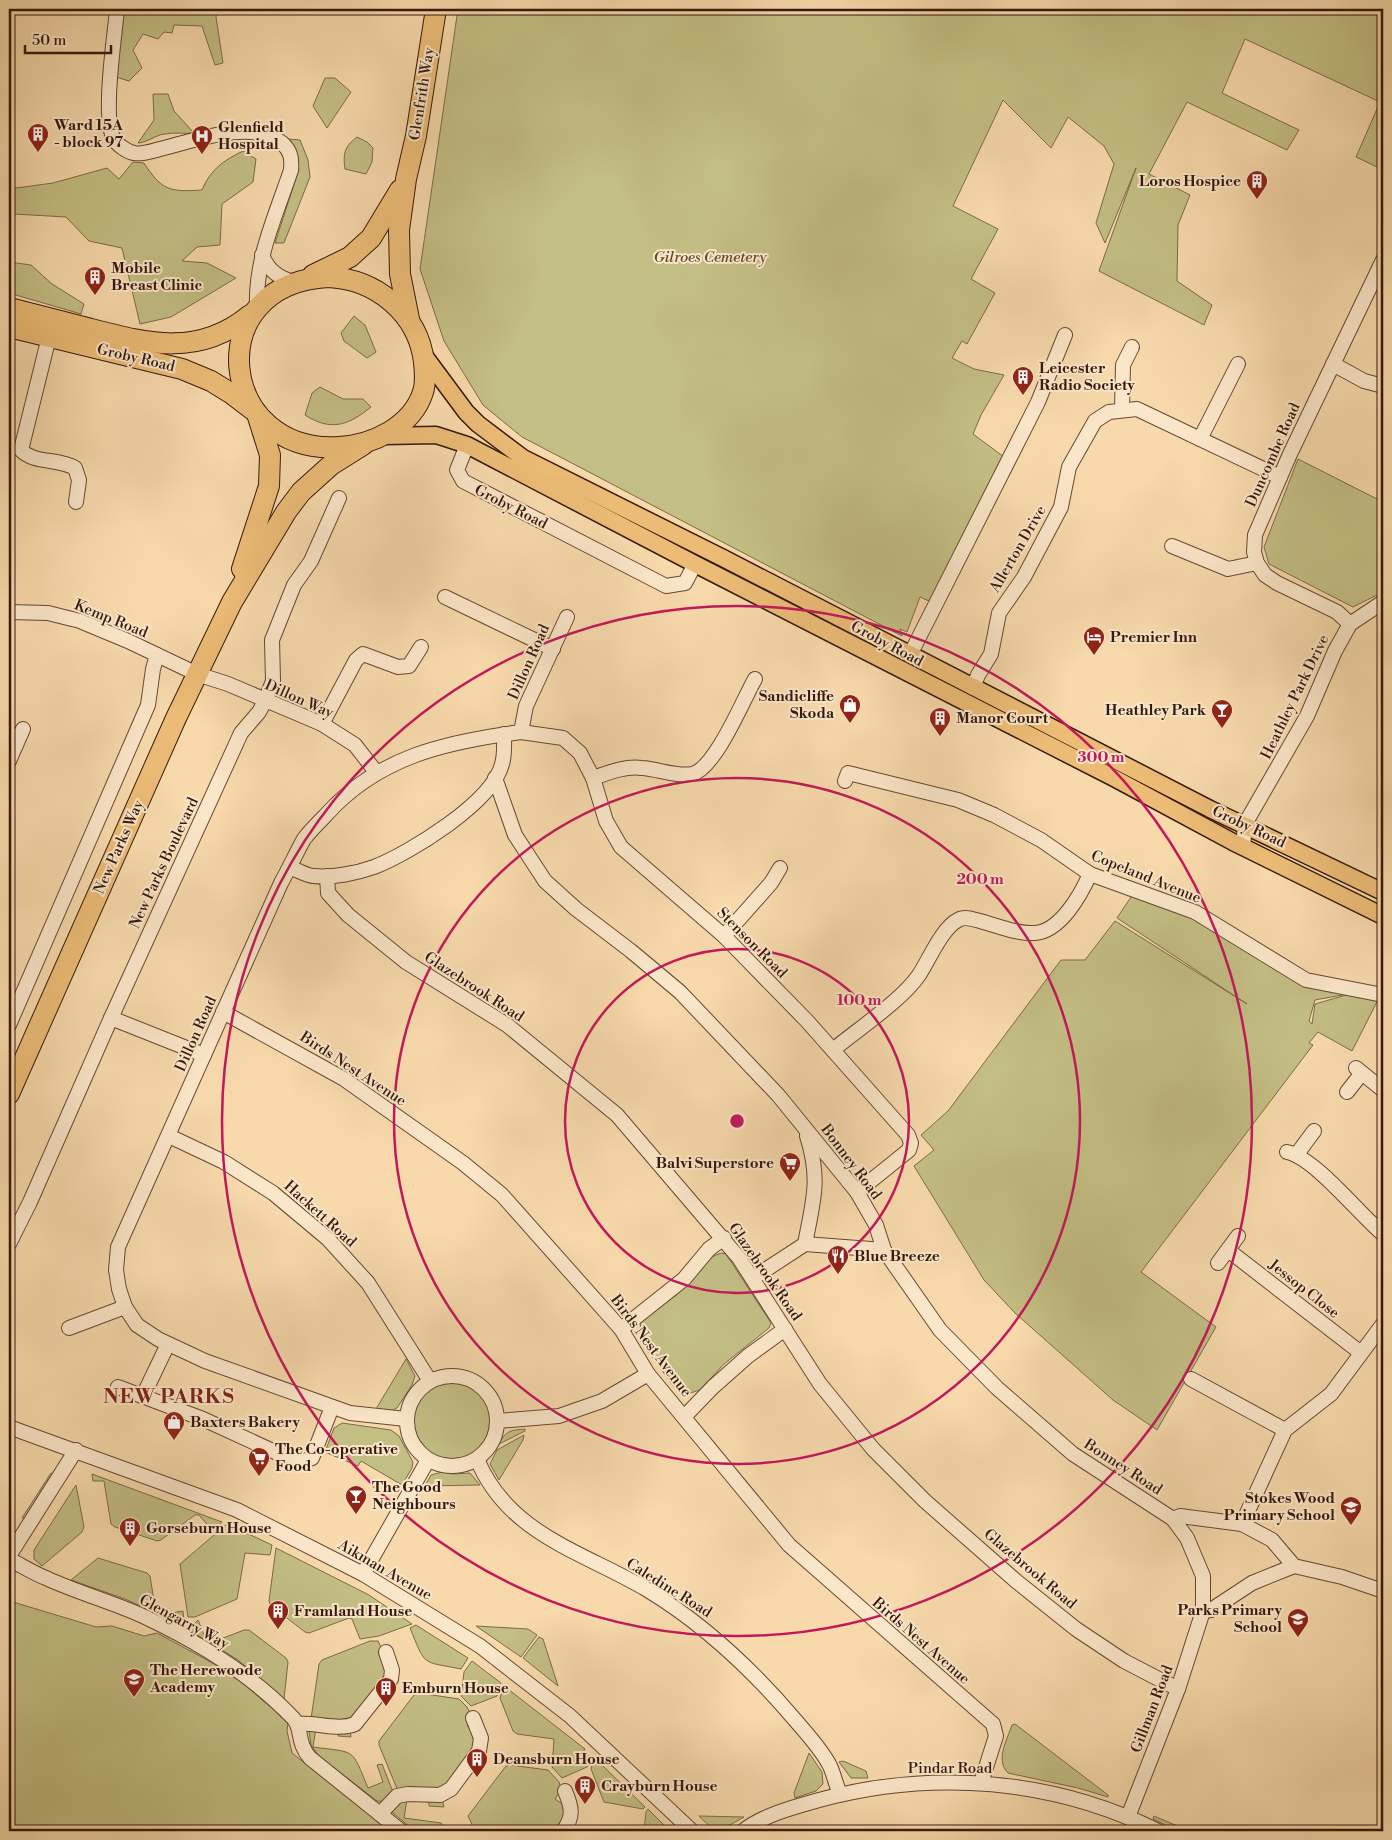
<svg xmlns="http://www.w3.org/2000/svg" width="1392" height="1840" viewBox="0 0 1392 1840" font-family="'Libre Bodoni',serif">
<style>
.green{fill:#c3be84;stroke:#7c6b48;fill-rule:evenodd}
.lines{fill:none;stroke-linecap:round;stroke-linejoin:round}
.minor-casing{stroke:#664834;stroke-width:16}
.major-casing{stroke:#35180d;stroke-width:19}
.highway-casing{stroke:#35180d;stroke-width:22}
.minor{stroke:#fae6c8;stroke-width:14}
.major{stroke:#ecbc76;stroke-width:16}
.highway{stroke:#ecbc76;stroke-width:20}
.ring{fill:none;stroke:#c2185b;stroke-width:2.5}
.labels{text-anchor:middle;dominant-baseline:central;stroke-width:4;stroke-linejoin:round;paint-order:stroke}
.street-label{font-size:15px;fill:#35180d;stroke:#fae6c8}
.poi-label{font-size:15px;font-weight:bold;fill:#35180d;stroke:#fae6c8;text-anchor:start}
.park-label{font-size:15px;font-style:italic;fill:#604a31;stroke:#fae6c8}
.district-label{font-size:20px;font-weight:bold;letter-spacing:1px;fill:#7a1f14;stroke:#fae6c8}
.centre{fill:#c2185b;stroke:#fae6c8;stroke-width:2.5}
.ring-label{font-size:15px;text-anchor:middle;font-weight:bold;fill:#c2185b;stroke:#fae6c8;stroke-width:4;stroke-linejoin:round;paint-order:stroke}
</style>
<rect width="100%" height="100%" fill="#f7d9ab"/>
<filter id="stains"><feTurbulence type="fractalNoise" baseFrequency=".004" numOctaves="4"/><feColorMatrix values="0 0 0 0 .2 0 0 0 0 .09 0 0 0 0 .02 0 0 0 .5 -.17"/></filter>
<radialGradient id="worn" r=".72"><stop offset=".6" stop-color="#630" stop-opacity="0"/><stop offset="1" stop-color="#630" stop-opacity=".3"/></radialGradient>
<!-- green -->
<g class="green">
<polygon points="123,9 217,9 216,17 223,63 215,65 202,26 174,25 172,33 164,32 158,39 143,34 133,50 142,68 129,81 116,77"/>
<polygon points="458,9 1383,9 1383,156 1377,167 1356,157 1380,102 1245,39 1222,93 1299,130 1287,150 1187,102 1149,174 1190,195 1178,225 1177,281 1212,305 1204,325 1099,271 1136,168 1105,243 1096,223 1114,164 1104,146 1068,117 1051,148 1003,100 953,206 998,229 971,279 995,293 967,344 962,341 952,358 974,369 1004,375 981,415 973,434 1004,457 931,602 920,597 907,632 900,629 902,636 522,437 483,405 444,341 420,269"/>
<polygon points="325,78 335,78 351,92 327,128 313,106"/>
<path d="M153 94H168L174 111 194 133C184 134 175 132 165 134 155 135 149 142 138 143L154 120Z"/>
<path d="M357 137 367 142 373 148 372 162 366 174 345 169C343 154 344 147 357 137Z"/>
<polygon points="288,139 300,140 308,160 310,177 284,243 275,243 299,169"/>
<path d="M243 151 256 159 253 182 222 204 220 245 197 247 182 261 207 263 236 278 171 317 140 324 122 248 89 241 66 217 14 214V238H9V189L53 183 107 168 119 179 133 162 144 163C162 191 170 192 202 190 210 170 224 160 243 151Z"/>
<polygon points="9,262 31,265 52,284 84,304 81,314 9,293"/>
<polygon points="354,316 365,325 376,352 367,358 344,341 341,333"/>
<path d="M320 387 343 399H363L371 407C349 425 331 432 305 415L312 393Z"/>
<polygon points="1298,459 1383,502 1383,592 1353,607 1269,564 1264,547"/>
<path d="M1133 894 1157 899 1303 979 1381 994 1352 1051 1318 1032 1309 1043 1313 1045 1141 1272 1216 1327 1157 1430 1113 1400 1015 1313 984 1280 914 1166 934 1150 921 1135 948 1111 1061 960H1085L1115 921 1247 1004 1117 918ZM1353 993 1315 1004 1312 1024 1309 1021 1315 1000Z"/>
<polygon points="721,1253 726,1254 771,1323 769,1328 724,1364 700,1390 687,1394 674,1387 642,1343 639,1337 641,1322 680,1292 709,1258"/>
<polygon points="406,1359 415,1376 412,1385 397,1408 391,1411 376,1409"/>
<circle cx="452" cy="1420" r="39"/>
<polygon points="342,1423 391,1430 399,1436 413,1462 412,1468 402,1485 361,1461 358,1466 325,1452 334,1428"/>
<path d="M525 1429V1431L499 1444C505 1431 511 1430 525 1429Z"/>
<polygon points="524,1435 523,1440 499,1480 490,1464 497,1450"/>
<polygon points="442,1472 453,1474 470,1473 480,1485 425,1486 431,1475"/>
<polygon points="51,1473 56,1476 29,1517 22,1518"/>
<polygon points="92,1474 222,1522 213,1531 199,1515 195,1515 161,1540 157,1541 115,1527 111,1524 104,1481 93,1481"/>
<polygon points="76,1485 84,1527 82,1532 42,1566 34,1559 34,1550"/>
<polygon points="227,1524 272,1545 270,1555 245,1553 237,1599 195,1617 188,1617 180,1564"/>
<polygon points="276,1548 369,1595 412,1624 379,1636 360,1639 352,1619 349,1618 309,1633 305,1632 270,1605 269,1601"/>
<polygon points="98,1558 147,1573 150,1576 156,1613 125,1599 71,1580"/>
<polygon points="9,1598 13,1602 96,1627 112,1626 144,1636 157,1633 231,1673 288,1722 287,1731 292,1753 390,1831 9,1831"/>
<polygon points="183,1611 184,1620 182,1623 164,1617 165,1614"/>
<polygon points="198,1620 206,1640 205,1640 191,1631 190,1628"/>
<path d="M416 1625 468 1658 461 1669C421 1661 426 1667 410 1628Z"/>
<polygon points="476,1626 528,1629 537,1635 521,1657"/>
<polygon points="244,1630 249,1630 286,1658 288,1662 284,1699 238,1660 210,1643"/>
<polygon points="539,1637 543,1639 558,1686 523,1658"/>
<polygon points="370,1641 378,1641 382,1649 379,1656 386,1659 390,1669 356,1716 347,1721 311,1719 319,1664 322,1660"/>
<polygon points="472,1661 501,1683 497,1696 471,1706 461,1696 464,1672"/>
<polygon points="504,1686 585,1749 583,1752 591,1758 587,1767 562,1778 552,1767 554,1739 517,1734 513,1731 500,1698"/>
<polygon points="419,1693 459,1699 467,1707 472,1717 467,1726 476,1730 475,1750 444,1790 398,1791 379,1745 379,1741 414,1695"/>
<path d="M1015 1724 1108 1795V1797L1078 1788 1008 1773C995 1760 1007 1740 1012 1725Z"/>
<path d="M315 1726 350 1729 351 1737 338 1736 339 1731 316 1728 313 1747C357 1753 351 1747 368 1788L383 1782 377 1765 382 1764 393 1792C390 1800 385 1802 377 1801L319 1756 311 1745 309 1731Z"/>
<polygon points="809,1753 822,1772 823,1784 816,1791 795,1798 794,1793"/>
<polygon points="593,1760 599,1766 601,1764 645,1807 643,1809 604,1802 591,1769"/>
<polygon points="843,1761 866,1771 868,1778 851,1778 839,1762"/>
<polygon points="510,1765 548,1770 559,1782 561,1789 555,1799 567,1807 568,1811 557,1831 475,1831 468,1816 506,1766"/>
<polygon points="412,1797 442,1799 444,1807 429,1806 429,1802 407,1799 404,1818 441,1823 447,1831 415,1831 393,1813 391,1809 395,1803"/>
<polygon points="648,1809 670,1831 644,1831 646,1812"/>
<path d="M699 1816 744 1817C724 1828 717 1836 699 1816Z"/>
<polygon points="1154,1816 1189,1831 1178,1831 1153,1819"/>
</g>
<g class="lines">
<!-- minor casing -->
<g class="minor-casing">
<g id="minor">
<path d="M117 9C115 35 101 122 115 141 119 146 128 152 134 153 143 155 155 150 164 148 196 140 253 119 282 143 291 151 292 159 291 170 276 215 255 259 257 307"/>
<path d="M262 255C268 270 278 278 294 282"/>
<path d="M49 337 21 450C34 464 59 458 75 468L79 480 76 502"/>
<polyline points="1333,364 1364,381 1383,386"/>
<polyline points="1122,409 1123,365 1132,347"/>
<polyline points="1200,439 1238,364"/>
<polyline points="467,445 457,470 463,481 666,586 685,583 695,564"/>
<polyline points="1172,546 1228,569 1257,563"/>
<polyline points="445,597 553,649"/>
<polyline points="9,612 48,613 80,621 128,641 197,674 228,684 322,724 355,745 376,772"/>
<polyline points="1350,624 1337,612 1277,583 1265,575 1257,563 1254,552 1255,535 1290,454 1383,260"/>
<polyline points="910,655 1038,402 1065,335"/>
<polyline points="973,688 978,675 991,654 999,613 1024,577 1061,507 1069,467 1095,421 1109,412 1137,409 1280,477"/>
<polyline points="322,724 356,660 363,654 398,667 409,666 421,647"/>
<polyline points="521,732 563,738 580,753 593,778 606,821 621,847 724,936 807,1021 908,1135 911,1143 909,1150 857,1192"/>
<polyline points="9,761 23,729"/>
<polyline points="495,778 515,835 545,881 576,909 631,951 680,992 778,1095 857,1192 876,1225 884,1250 940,1330 997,1388 1073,1454 1173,1519 1187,1538 1203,1576 1203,1611 1178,1689 1128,1817"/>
<path d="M593 778C610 772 625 766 642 768 658 769 677 777 692 774 715 769 743 700 755 679"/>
<polyline points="845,781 848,773 958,800 994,815 1041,840 1090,874 1195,912 1306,980 1383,995"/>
<polyline points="1243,847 1245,824 1307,716 1335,651 1350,624 1383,602"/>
<path d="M290 867C297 870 307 876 314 876 333 878 357 873 374 867 410 853 493 802 502 764 505 755 504 744 504 734"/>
<polyline points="327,876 328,893 348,915 406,962 507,1025 617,1115 739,1258 820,1384 873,1449 925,1501 1016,1581 1076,1629 1124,1661 1178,1689"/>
<polyline points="724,936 771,883 780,868"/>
<polyline points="223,1012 344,1079 463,1163 502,1195 621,1329 648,1374 789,1545 993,1724 996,1736 981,1783"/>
<polyline points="111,1018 204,1055"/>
<polyline points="9,1025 148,705 153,669 157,655"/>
<path d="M833 1050C858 1029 901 1001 919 975 929 960 942 928 958 920 964 916 973 919 980 921 998 926 1017 934 1035 933 1061 931 1081 894 1090 874"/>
<polyline points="1356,1068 1383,1090"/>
<polyline points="1347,1092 1362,1073"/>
<polyline points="169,1136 224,1162 273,1193 328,1239 368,1283 430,1381"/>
<path d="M1287 1152C1315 1158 1359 1214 1383 1234"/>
<polyline points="1297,1154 1314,1131"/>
<polyline points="9,1244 30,1202 111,1018 241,733 259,712 265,701 273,681 272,640 294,585 311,561 339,498"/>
<polyline points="805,1244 884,1250"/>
<polyline points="1228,1250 1361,1353"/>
<polyline points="1218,1263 1238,1236"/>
<path d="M753 1278 805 1244C813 1201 821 1180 807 1136"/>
<polyline points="69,1328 125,1307"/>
<polyline points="621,1329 684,1279 709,1249 724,1238"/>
<circle cx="452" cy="1421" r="45"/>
<polyline points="1191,1379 1285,1430"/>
<polyline points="118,1387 203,1419 299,1463 312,1458 332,1407"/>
<polyline points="143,1396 168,1344"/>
<polyline points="684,1417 713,1387 748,1356 785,1329"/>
<path d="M406 1419 350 1413 205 1361 158 1339 137 1325 125 1307 119 1289 116 1270 118 1247 281 883C289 869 296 853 304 839 310 831 318 823 325 816 377 757 445 742 521 732L526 706 567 617"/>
<polyline points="497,1421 559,1416 602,1401 648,1374"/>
<polyline points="9,1427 237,1510 363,1574 480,1646 570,1716 692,1831"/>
<path d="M477 1459C508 1534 581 1551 646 1589 704 1624 752 1669 796 1721 807 1734 822 1750 830 1766 834 1775 836 1785 840 1794"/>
<polyline points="1173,1519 1180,1516 1242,1524 1272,1540 1294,1566 1342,1577 1383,1591"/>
<polyline points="1242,1524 1285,1430 1331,1394 1383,1324"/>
<polyline points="9,1556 76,1450"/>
<path d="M9 1559C21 1565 33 1573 46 1578 78 1593 113 1602 145 1617 198 1642 252 1675 293 1718 303 1728 296 1742 310 1758L401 1831"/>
<polyline points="363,1574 428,1460"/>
<polyline points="1203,1611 1211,1610 1252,1583 1294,1566"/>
<path d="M298 1724C316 1722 338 1731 355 1724L391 1679 392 1670 386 1652"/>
<polyline points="380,1814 397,1796 408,1794 440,1795 451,1789 479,1751 481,1738 473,1718"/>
<path d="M563 1831C574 1817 572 1807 565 1791"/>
<path d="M743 1831C763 1815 794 1807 819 1800 933 1769 1053 1779 1158 1831"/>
</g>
</g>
<!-- major casing -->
<g class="major-casing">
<g id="major">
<polyline points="423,354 466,412 478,424 523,458 723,558 1210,809 1383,892"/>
<polyline points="384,436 436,435 467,445 695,564 1114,778 1233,842 1383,916"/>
</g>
</g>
<!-- highway casing -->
<g class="highway-casing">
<g id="highway">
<polyline points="313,275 350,257 371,238 400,190"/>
<path d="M328 277C376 279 418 313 424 362 425 372 426 383 423 392 412 427 372 445 339 447 218 455 198 284 328 277Z"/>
<path d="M9 308C36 315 63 322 91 329 149 344 199 357 250 315"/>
<polyline points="409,319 400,274 399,230 406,179 416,136 436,9"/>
<polyline points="9,327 182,369 211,381 232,394 253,410"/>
<polyline points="242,569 269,486 270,455 258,417"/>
<polyline points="9,1094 176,718 232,602 286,512 301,492 331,465 363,445"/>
</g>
</g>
<!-- minor -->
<use href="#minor" class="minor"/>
<!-- major -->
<use href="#major" class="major"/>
<!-- highway -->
<use href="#highway" class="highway"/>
</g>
<!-- distance rings -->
<g class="ring">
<circle cx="737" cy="1121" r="172"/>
<circle cx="737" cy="1121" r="343"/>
<circle cx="737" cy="1121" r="515"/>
</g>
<!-- icons -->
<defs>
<g id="building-pin" transform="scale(1.125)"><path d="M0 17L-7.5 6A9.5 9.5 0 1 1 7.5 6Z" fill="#8f2418" stroke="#fae6c8"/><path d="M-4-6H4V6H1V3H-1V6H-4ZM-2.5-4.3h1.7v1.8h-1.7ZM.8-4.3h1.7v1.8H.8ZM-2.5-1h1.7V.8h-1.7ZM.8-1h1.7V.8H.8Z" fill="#fff"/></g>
<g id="hospital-pin" transform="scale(1.125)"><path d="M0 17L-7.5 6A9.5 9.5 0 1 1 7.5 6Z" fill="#8f2418" stroke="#fae6c8"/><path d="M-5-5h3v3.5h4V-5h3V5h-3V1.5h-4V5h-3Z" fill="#fff"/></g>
<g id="hotel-pin" transform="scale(1.125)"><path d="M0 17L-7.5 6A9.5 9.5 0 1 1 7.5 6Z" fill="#8f2418" stroke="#fae6c8"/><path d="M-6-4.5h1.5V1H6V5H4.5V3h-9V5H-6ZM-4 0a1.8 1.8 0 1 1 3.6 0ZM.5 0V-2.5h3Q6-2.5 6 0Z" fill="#fff"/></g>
<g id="shop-pin" transform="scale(1.125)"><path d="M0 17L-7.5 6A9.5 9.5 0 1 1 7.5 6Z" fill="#8f2418" stroke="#fae6c8"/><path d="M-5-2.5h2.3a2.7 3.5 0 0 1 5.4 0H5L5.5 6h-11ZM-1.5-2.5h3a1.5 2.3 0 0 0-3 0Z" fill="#fff"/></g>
<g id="bar-pin" transform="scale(1.125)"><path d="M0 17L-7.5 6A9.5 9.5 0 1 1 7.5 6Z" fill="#8f2418" stroke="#fae6c8"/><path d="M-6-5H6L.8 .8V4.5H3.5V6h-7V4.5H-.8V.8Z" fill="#fff"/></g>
<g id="supermarket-pin" transform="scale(1.125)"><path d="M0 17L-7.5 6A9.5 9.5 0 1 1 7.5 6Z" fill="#8f2418" stroke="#fae6c8"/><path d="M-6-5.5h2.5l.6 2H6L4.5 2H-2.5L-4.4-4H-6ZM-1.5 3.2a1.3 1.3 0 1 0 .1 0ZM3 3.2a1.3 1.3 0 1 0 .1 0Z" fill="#fff"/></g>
<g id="restaurant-pin" transform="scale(1.125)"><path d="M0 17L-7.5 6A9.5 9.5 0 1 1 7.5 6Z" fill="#8f2418" stroke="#fae6c8"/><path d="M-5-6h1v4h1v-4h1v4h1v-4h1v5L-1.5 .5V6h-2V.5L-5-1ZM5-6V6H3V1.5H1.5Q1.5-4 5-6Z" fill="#fff"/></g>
<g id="school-pin" transform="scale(1.125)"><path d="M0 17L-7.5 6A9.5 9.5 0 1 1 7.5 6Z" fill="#8f2418" stroke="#fae6c8"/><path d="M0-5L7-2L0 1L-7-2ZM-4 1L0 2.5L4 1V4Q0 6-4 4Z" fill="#fff"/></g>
</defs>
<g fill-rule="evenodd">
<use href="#building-pin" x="38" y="134"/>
<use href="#hospital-pin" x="202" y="136"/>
<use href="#building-pin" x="1257" y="181"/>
<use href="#building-pin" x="95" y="277"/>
<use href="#building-pin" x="1023" y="377"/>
<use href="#hotel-pin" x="1094" y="637"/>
<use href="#shop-pin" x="850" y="705"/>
<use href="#bar-pin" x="1222" y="710"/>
<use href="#building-pin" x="940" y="718"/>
<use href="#supermarket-pin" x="790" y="1163"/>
<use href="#restaurant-pin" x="838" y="1256"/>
<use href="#shop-pin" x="174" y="1422"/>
<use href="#supermarket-pin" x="259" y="1458"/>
<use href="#bar-pin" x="356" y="1496"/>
<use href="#school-pin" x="1351" y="1507"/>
<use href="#building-pin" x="130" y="1528"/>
<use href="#building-pin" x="278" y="1611"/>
<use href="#school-pin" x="1298" y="1619"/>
<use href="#school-pin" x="134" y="1679"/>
<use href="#building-pin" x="386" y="1688"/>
<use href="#building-pin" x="477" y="1759"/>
<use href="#building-pin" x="585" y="1786"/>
</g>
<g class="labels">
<!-- street labels -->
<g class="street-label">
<text transform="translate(422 94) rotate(-81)">Glenfrith Way</text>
<text transform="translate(136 358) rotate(13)">Groby Road</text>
<text transform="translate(1273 455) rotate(-66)">Duncombe Road</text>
<text transform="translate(511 507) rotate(27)">Groby Road</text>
<text transform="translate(1018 549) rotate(-60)">Allerton Drive</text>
<text transform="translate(111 619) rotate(22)">Kemp Road</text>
<text transform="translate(887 644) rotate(28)">Groby Road</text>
<text transform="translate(529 662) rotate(-66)">Dillon Road</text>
<text transform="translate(1295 697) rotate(-64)">Heathley Park Drive</text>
<text transform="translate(299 699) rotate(24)">Dillon Way</text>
<text transform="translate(1249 827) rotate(25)">Groby Road</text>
<text transform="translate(119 847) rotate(-66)">New Parks Way</text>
<text transform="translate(164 863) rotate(-65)">New Parks Boulevard</text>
<text transform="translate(1146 877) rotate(22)">Copeland Avenue</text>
<text transform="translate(752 943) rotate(45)">Stenson Road</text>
<text transform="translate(474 987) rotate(33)">Glazebrook Road</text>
<text transform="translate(196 1034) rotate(-66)">Dillon Road</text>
<text transform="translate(353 1069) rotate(33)">Birds Nest Avenue</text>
<text transform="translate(851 1162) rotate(53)">Bonney Road</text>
<text transform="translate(320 1214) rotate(42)">Hackett Road</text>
<text transform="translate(765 1272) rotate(55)">Glazebrook Road</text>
<text transform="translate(1304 1289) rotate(38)">Jessop Close</text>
<text transform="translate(651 1346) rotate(53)">Birds Nest Avenue</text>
<text transform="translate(1123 1467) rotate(33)">Bonney Road</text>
<text transform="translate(1030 1569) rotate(40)">Glazebrook Road</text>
<text transform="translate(385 1570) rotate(30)">Aikman Avenue</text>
<text transform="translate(669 1588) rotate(32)">Caledine Road</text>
<text transform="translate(184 1622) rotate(28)">Glengarry Way</text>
<text transform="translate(921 1641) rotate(41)">Birds Nest Avenue</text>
<text transform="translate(1152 1709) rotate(-69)">Gillman Road</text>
<text x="950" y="1768">Pindar Road</text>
</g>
<!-- poi labels -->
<g class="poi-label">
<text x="54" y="125">Ward 15A<tspan x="54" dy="17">- block 97</tspan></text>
<text x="218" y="127">Glenfield<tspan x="218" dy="17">Hospital</tspan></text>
<text x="1241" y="181" text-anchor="end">Loros Hospice</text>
<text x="111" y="268">Mobile<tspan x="111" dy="17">Breast Clinic</tspan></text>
<text x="1039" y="368">Leicester<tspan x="1039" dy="17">Radio Society</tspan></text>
<text x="1110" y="637">Premier Inn</text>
<text x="834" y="696" text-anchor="end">Sandicliffe<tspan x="834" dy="17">Skoda</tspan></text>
<text x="1206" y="710" text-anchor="end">Heathley Park</text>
<text x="956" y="718">Manor Court</text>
<text x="774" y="1163" text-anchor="end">Balvi Superstore</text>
<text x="854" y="1256">Blue Breeze</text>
<text x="190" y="1422">Baxters Bakery</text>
<text x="275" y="1449">The Co-operative<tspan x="275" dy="17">Food</tspan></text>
<text x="372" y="1487">The Good<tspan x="372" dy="17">Neighbours</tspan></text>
<text x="1335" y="1498" text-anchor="end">Stokes Wood<tspan x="1335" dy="17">Primary School</tspan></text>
<text x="146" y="1528">Gorseburn House</text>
<text x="1282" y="1610" text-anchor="end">Parks Primary<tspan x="1282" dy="17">School</tspan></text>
<text x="294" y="1611">Framland House</text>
<text x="150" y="1670">The Herewoode<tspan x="150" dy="17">Academy</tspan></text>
<text x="402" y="1688">Emburn House</text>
<text x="493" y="1759">Deansburn House</text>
<text x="601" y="1786">Crayburn House</text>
</g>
<!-- park labels -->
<g class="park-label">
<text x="710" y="257">Gilroes Cemetery</text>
</g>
<!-- district labels -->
<g class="district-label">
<text x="169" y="1397">NEW PARKS</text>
</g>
</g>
<circle cx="737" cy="1121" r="8" class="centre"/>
<g class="ring-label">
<text x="1101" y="762">300 m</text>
<text x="980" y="884">200 m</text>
<text x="859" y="1005">100 m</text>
</g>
<!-- margin -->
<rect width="1392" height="1840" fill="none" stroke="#f7d9ab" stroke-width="30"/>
<rect x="10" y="10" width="1372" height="1820" fill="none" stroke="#35180d" stroke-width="2.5"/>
<rect x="15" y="15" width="1362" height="1810" fill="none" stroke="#35180d"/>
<!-- scale -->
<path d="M25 45v8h86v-8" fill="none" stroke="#35180d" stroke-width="2.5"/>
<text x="32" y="45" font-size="15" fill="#35180d" stroke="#fae6c8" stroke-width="4" paint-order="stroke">50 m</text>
<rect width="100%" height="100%" filter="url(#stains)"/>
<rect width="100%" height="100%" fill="url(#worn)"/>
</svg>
